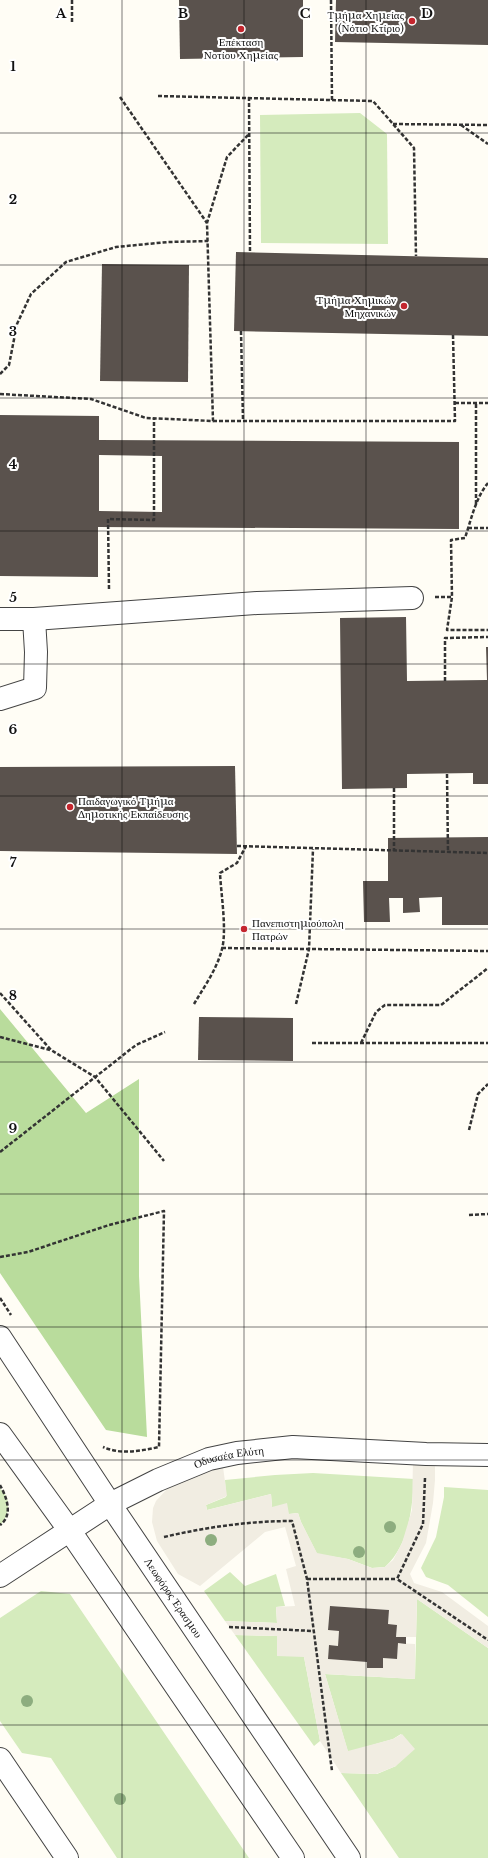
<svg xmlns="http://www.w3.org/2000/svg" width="488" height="1858" viewBox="0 0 488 1858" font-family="'Libre Baskerville',serif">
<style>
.green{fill:#d5ebbd}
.forest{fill:#b9dc9c}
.plaza{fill:#f1ede2}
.building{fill:#5a524d;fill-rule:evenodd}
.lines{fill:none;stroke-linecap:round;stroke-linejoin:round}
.minor-casing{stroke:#444;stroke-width:24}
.path{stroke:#333;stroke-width:2.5;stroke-dasharray:4 2;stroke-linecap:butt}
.minor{stroke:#fff;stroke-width:22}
.tree{fill:#8dad7f}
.grid{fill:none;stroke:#111;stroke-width:1;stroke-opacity:0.55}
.poi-dot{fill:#c4262e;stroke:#fff;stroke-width:1.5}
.labels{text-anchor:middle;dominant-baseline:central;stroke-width:4;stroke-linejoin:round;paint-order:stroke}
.poi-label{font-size:11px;fill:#111;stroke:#fff;text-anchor:end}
.street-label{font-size:11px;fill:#111;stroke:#fff}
.grid-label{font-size:13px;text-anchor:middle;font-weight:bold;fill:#111;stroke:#fff;stroke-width:4;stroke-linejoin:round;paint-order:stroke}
</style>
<rect width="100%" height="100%" fill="#fffdf5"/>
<!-- green -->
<g class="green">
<polygon points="360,113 387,134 388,244 261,243 260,115"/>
<path d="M313 1473 414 1479C412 1510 409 1545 385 1567L372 1568 348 1559 317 1554 301 1522 298 1513 289 1514 272 1507 271 1494 207 1510 206 1505 226 1497 225 1480 275 1475Z"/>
<polygon points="444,1487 488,1490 488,1617 448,1585 426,1577 421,1568 436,1537 444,1497"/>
<path d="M0 1488C2 1491 6 1495 7 1498 10 1506 7 1520 0 1525Z"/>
<polygon points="230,1572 245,1586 276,1574 285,1606 276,1607 277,1623 225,1621 204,1591"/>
<polygon points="41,1591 70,1594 249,1858 117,1858 51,1758 22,1753 0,1721 0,1618"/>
<polygon points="417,1599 488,1648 488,1858 399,1858 341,1773 377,1774 396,1766 401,1734 393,1739 348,1752 325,1674 415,1679"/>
<polygon points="235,1635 277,1636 304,1657 320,1741 314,1746"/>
</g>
<!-- forest -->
<polygon class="forest" points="0,1009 86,1113 139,1079 139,1276 147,1437 106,1430 0,1273"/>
<!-- plaza -->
<polygon class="plaza" points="413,1459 435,1460 435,1480 433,1503 426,1543 410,1574 414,1583 442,1592 488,1626 488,1648 417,1599 416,1637 396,1637 397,1625 388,1624 389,1610 330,1606 328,1629 339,1631 338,1646 329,1645 328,1659 367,1662 367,1668 382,1668 383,1658 397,1659 398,1643 415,1644 415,1679 325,1674 348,1751 393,1739 402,1734 415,1749 396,1766 376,1774 341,1773 320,1741 304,1657 277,1656 277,1636 235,1635 225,1621 277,1623 276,1607 295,1606 286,1569 296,1566 285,1527 265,1532 200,1586 178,1574 157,1541 152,1522 153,1508 156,1501 167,1489 188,1478 223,1467 227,1496 206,1505 207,1510 271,1494 272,1507 287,1503 289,1514 298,1513 301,1522 317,1553 348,1559 372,1568 385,1567 393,1560 402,1543 412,1510"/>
<!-- building -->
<g class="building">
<polygon points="179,0 303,0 303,57 180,59"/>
<polygon points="336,0 488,0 488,45 335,42"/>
<polygon points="236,252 488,258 488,336 234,331"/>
<polygon points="102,264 189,265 188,382 100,381"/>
<path d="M0 415 99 416V440L459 442V529L98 527V577L0 576ZM99 455 162 456V512L99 511Z"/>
<polygon points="406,617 407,681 487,680 486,647 488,647 488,784 473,784 473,773 407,774 407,788 342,789 340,618"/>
<polygon points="235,766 237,854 0,851 0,767"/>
<polygon points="488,837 488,925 442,925 442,897 419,898 420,912 403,913 403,898 389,898 390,922 364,922 363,881 388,881 388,838"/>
<polygon points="199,1017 293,1018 293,1061 198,1060"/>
<polygon points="330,1606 389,1610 388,1624 397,1625 396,1637 406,1637 406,1644 398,1643 397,1659 383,1658 383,1668 367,1668 367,1662 328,1659 329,1645 338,1646 339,1631 328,1630"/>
</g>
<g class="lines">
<!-- minor casing -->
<g class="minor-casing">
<g id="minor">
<polyline points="0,619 34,619 36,652 35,688 0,699"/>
<polyline points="34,619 257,603 412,598"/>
<path id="s1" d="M0 1337 110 1504 349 1858"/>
<polyline points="0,1434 70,1531 293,1858"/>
<path id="s2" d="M0 1576 110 1504 158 1480 209 1459 237 1453 293 1447 426 1454 488 1455"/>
<polyline points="0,1759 67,1858"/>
</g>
</g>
<!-- path -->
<g class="path">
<polyline points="72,0 72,22"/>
<polyline points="331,0 332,100"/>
<polyline points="158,96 373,101 414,148 416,256"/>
<polyline points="120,97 207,223"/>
<polyline points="249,97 250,252"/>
<polyline points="393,124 488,125"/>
<polyline points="461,125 488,144"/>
<polyline points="241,331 243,420"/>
<polyline points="0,374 9,365 17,324 31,294 66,262 116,247 168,242 208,241"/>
<polyline points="0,394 91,399 146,418 213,421 207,223 227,157 249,134"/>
<polyline points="455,403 488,403"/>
<polyline points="213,421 455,421 453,335"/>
<path d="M488 483C476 497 471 520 465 538L451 540 452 597 447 630H488"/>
<polyline points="476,504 476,403"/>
<polyline points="468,528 488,528"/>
<polyline points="109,589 108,519 154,520 154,418"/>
<polyline points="435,597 452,597"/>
<polyline points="445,681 445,638 488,637"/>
<polyline points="447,774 448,852"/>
<polyline points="394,788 394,851"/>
<polyline points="237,846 488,853"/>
<polyline points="222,948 488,951"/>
<polyline points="0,993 51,1050 95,1077 164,1161"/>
<path d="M194 1004C204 987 217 969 222 949 227 930 221 894 220 873L237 863 246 846"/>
<polyline points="296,1004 309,949 313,849"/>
<polyline points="0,1037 50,1050"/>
<polyline points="312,1043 488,1043"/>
<polyline points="361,1043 376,1012 385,1005 441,1005 488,968"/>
<polyline points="469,1130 478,1094 488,1084"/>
<polyline points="0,1152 136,1045 165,1032"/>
<polyline points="469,1215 488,1214"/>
<path d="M0 1257 28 1252 109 1225 164 1211 159 1447C140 1451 121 1455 103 1447"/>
<polyline points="0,1298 11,1315"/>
<polyline points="425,1478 423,1524 397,1579 488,1640"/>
<path d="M0 1485C6 1496 14 1515 0 1525"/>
<path d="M164 1537C207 1527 249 1521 292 1521L307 1579 332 1771"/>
<polyline points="307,1579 397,1579"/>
<polyline points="229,1627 313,1631"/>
</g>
<!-- minor -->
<use href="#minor" class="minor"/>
</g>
<!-- trees -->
<g class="tree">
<circle cx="390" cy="1527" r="6"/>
<circle cx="211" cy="1540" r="6"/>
<circle cx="359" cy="1552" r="6"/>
<circle cx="27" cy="1701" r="6"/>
<circle cx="120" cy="1799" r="6"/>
</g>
<!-- grid -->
<path class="grid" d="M122 0V1858M244 0V1858M366 0V1858M0 133H488M0 265H488M0 398H488M0 531H488M0 664H488M0 796H488M0 929H488M0 1062H488M0 1194H488M0 1327H488M0 1460H488M0 1593H488M0 1725H488"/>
<!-- markers -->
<g class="poi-dot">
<circle cx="412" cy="21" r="4"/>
<circle cx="241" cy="29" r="4"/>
<circle cx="404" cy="306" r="4"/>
<circle cx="70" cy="807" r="4"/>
<circle cx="244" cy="929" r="4"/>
</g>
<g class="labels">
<!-- poi labels -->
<g class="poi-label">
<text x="404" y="15">Τμήμα Χημείας<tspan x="404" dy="13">(Νότιο Κτίριο)</tspan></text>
<text x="241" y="42" text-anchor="middle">Επέκταση<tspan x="241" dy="13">Νοτίου Χημείας</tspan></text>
<text x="396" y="300">Τμήμα Χημικών<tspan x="396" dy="13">Μηχανικών</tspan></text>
<text x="78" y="801" text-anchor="start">Παιδαγωγικό Τμήμα<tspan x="78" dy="13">Δημοτικής Εκπαίδευσης</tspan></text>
<text x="252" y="923" text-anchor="start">Πανεπιστημιούπολη<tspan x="252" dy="13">Πατρών</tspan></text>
</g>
<!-- street labels -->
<g class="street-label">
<text stroke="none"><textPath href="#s2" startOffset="260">Οδυσσέα Ελύτη</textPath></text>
<text stroke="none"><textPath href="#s1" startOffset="313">Λεωφόρος Έρασμου</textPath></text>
</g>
</g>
<g class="grid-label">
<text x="61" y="18">A</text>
<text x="183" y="18">B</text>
<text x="305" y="18">C</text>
<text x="427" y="18">D</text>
<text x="13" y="71">1</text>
<text x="13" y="204">2</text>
<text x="13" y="336">3</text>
<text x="13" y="469">4</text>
<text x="13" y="602">5</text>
<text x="13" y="734">6</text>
<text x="13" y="867">7</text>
<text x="13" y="1000">8</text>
<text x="13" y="1133">9</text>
</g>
</svg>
